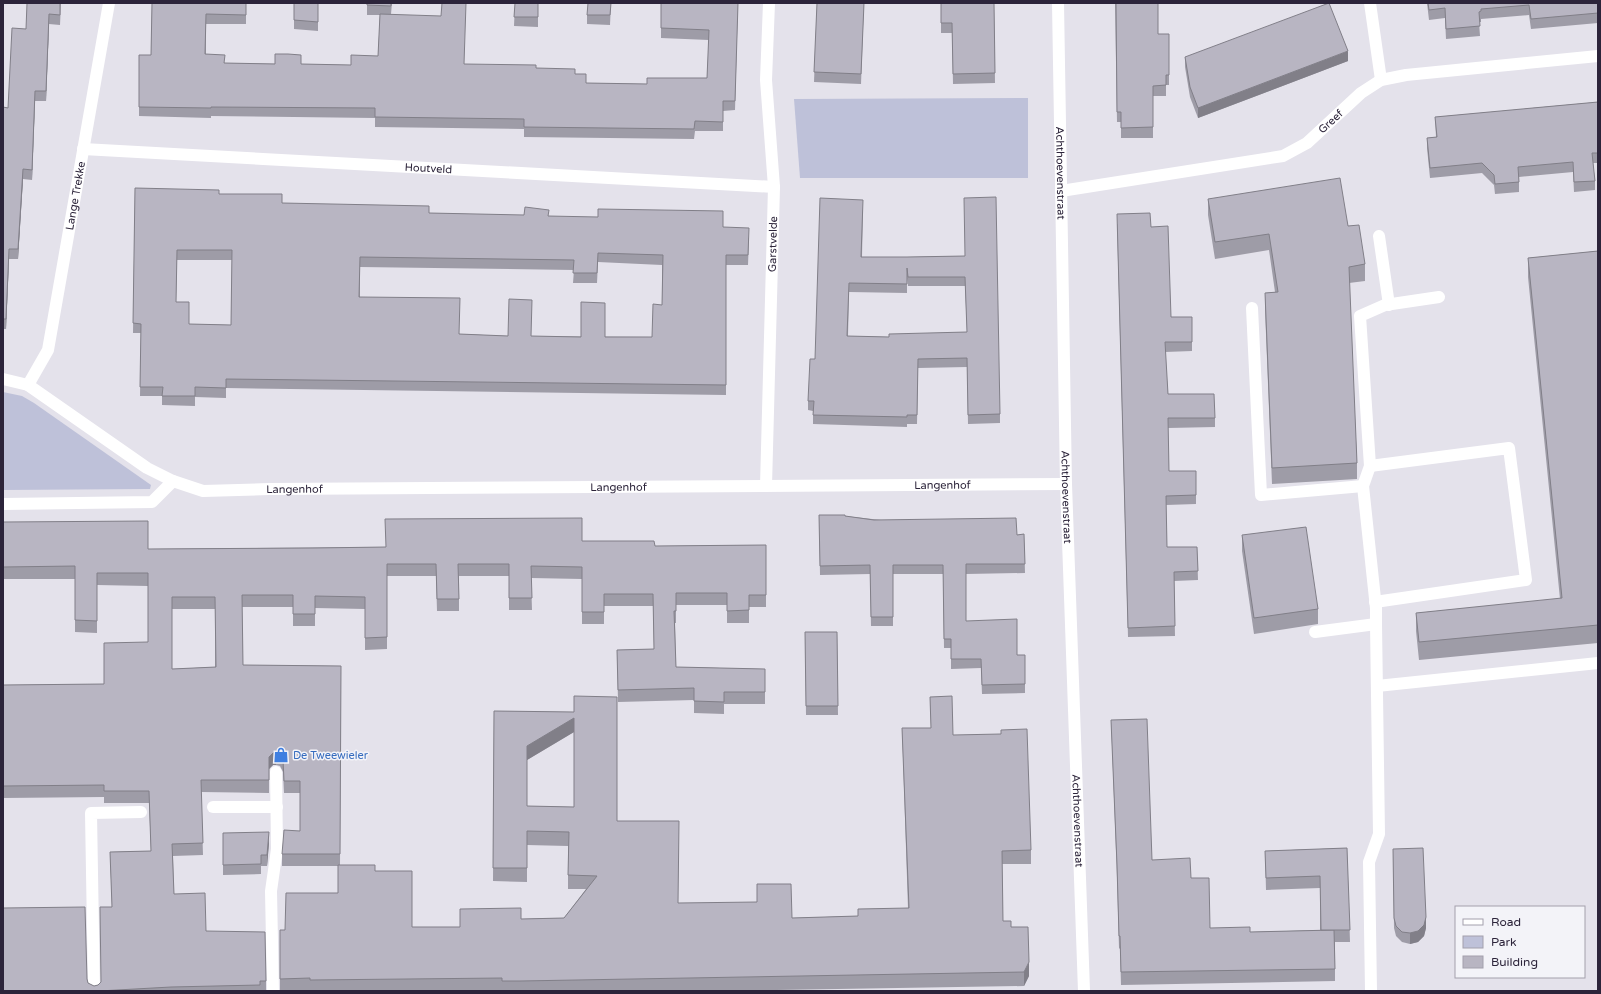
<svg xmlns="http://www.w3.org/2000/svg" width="1601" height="994" viewBox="0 0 1601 994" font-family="'Varela Round',sans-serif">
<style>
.green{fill:#bec1d9}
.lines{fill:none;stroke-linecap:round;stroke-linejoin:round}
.minor{stroke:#fff;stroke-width:12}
.wall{fill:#9e9ca7;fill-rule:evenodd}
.shaded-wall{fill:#817f88}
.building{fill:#b8b5c2;stroke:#817f88;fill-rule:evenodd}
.labels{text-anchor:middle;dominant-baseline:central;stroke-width:3;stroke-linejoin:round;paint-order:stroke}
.street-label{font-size:11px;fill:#2c243a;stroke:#f3f3f8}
.shop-label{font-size:11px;fill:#366cbe;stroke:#f3f3f8;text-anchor:start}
</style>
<rect width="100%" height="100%" fill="#e4e2eb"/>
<!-- green -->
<g class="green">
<polygon points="1028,98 1028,178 800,178 794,99"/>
<polygon points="3,392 22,396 34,403 151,485 150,489 3,490"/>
</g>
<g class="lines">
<!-- minor -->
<g class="minor">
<path id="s1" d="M1058 3 1066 484 1084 991"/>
<polyline points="1370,3 1381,80"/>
<path id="s2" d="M83 149 774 187"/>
<path id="s3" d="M1061 191 1283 156 1307 143 1361 93 1381 80 1406 75 1598 56"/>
<polyline points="1379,236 1389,305"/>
<polyline points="1252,308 1261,495 1363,486"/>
<path id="s4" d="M3 379 28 385 147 468 173 481 203 491 269 489 1066 484"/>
<path id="s5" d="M28 385 48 350 109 3"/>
<polyline points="1370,466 1509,448 1526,580 1375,602"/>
<path id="s6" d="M766 486 774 187 766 80 769 3"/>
<polyline points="3,504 152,502 173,481"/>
<polyline points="1315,632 1376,624"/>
<polyline points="1377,686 1598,663"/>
<polyline points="213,807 277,807"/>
<polyline points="94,991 91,813 141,812"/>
<polyline points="273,991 271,891 277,849 276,772"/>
<polyline points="1371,991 1369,862 1379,834 1376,624 1376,608 1363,486 1370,466 1360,316 1385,305 1439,297"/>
</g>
</g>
<!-- wall -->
<g class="wall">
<polygon points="61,3 60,25 49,24 46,101 35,101 32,180 23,179 18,259 9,259 6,329 3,329 3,107 8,108 26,29"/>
<polygon points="152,3 246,3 246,24 206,24 206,54 225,63 351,65 378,56 380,15 367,15 367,3 392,3 391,14 464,64 536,68 575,74 586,83 647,84 707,78 709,40 661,38 661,3 738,3 735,110 723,111 723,131 695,131 694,139 524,137 524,129 375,127 375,118 211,116 211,118 139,116 139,55 151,55"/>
<polygon points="294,3 318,3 318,31 294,29"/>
<polygon points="515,3 538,3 538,27 514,26"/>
<polygon points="611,3 610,25 587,24 587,15"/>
<polygon points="817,3 864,3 861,84 814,82"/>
<polygon points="941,3 994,3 995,83 953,84 952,33 941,33"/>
<polygon points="1115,3 1158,34 1169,34 1169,85 1166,85 1166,96 1153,96 1153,138 1121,138 1121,122 1117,122"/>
<polygon points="1427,3 1598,3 1598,23 1531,29 1529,15 1481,19 1481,22 1479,22 1480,36 1446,39 1445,18 1429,20"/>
<polygon points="1185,57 1348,61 1198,118 1190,97 1185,67"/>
<polygon points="1598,102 1598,163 1593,163 1595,181 1595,190 1574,192 1573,172 1519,177 1519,192 1495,194 1494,185 1482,173 1430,178 1427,148 1427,138 1436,137 1435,117"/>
<path d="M135 188 219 194 282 203 429 213 549 216 723 227 749 238 748 265H726V395L226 388V398L195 397V406L162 405V396H140L141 333H133ZM177 260H232L231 325 189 324 176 302ZM598 262 662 265V305L652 337 508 336 460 334 360 297V267L574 270 573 283H597Z"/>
<polygon points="1208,199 1348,226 1365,264 1365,281 1349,283 1357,463 1357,479 1272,484 1265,309 1265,293 1275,292 1269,250 1215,259 1208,215"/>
<path d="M863 209 862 257H907L965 256 1000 414V423L968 424 967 367 918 368 917 424H907V427L813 424V411L808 410V401L815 359ZM907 278 908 286H965L967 332 889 337 848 336 849 292 907 293Z"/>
<polygon points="1117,224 1151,227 1171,317 1192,342 1192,351 1165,352 1168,394 1215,418 1215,427 1168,428 1169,471 1196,471 1196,504 1166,505 1167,547 1197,547 1198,580 1174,581 1175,636 1128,637"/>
<polygon points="1598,251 1598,643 1419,660 1416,631 1416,613 1560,599 1528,277 1528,258"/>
<polygon points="819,515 845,516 1017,535 1024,534 1025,573 966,574 966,621 1017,655 1025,655 1025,693 982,694 981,668 951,669 951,648 944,648 943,574 893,574 893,626 871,626 870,574 820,575"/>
<path d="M3 522 148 549 385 547 582 541 655 546 766 545V607H749V623H727V605H676V623H675L676 667 765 669V704H724V714L694 713V700L618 702 617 650 654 649 653 606H604V624H582V579L531 578 532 610H509V576H459V611H437L436 576H387V649L365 650V609L315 608V626H293V607H242L243 665 341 666 340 865 375 871 412 927H460L521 919 564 918 586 889H568V846L527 845V882L493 881 494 711 574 712 617 821 678 903 792 918 858 916 908 908 902 728H931L930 697 953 735 1031 850V864H1002L1003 921 1011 927 1029 976 1024 986 724 991H280V930H285L338 893V866H282V854L300 831V793H284L283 772 280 766 276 765H273L269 769V793L201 792 203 855 173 856 174 894 206 931 266 981V991H3L87 979 88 983 94 986 98 985 101 982 112 907 110 852 151 851 149 803H104V797L3 798V685L104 684 148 642V586L97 585V633L75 632V579H3ZM172 609H215V667L172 669ZM574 732V807L527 806V760Z"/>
<polygon points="1242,535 1318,609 1318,624 1254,634 1242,551"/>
<polygon points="805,632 837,632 838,715 806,715"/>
<polygon points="1111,720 1152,860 1191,878 1210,928 1250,932 1320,930 1320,888 1266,890 1265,851 1347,848 1350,942 1335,942 1335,981 1121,985 1120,949 1119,948 1117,877"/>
<polygon points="223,833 269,843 267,866 261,866 261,874 223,875"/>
<polygon points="1393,849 1426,928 1424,936 1418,942 1410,944 1402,942 1396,936 1394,928"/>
</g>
<!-- shaded-wall -->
<g class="shaded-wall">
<polygon points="49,14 49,24 46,101 46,91"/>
<polygon points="1348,51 1348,61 1198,118 1198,108"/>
<polygon points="35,91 35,101 32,180 32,170"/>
<polygon points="23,169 23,179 18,259 18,249"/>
<polygon points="9,249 9,259 6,329 6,319"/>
<polygon points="574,718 574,732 527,760 527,746"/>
<polygon points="276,752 276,765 273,765 269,769 269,793 269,757 273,753"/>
<polygon points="269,832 269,843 267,866 267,855"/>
<polygon points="1426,917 1426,928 1424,936 1418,942 1410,944 1410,933"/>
<polygon points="1029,962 1029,976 1024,986 1024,972"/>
</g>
<!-- building -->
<g class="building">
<polygon points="27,3 60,3 60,15 49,14 46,91 35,91 32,170 23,169 18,249 9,249 6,319 3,319 3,107 8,108 12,28 26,29"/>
<polygon points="152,3 246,3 246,15 206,14 205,54 225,55 224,63 275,64 275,54 288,54 301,55 301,64 351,65 351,55 378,56 380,14 441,16 442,3 466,3 464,64 536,65 536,68 575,69 575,74 586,74 586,83 647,84 647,78 707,78 709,30 661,28 661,3 738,3 735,101 723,101 723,122 695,121 694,129 524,127 524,119 375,117 375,108 211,107 211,108 139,107 139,55 151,55"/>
<polygon points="294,3 318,3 318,22 294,20"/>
<polygon points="367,3 391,3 391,6 367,5"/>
<polygon points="515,3 538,3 538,17 514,17"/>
<polygon points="588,3 611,3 610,15 587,15"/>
<polygon points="817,3 864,3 861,74 814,72"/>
<polygon points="941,3 994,3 995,73 953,74 952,23 941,23"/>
<polygon points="1116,3 1158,3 1158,34 1169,34 1169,75 1166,75 1166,85 1153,86 1153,127 1121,128 1121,112 1117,112"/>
<polygon points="1329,3 1348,51 1198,108 1190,87 1185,57"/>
<polygon points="1428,3 1598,3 1598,13 1531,19 1529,5 1481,9 1481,11 1479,12 1480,26 1446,29 1445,8 1429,10"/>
<polygon points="1598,102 1598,153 1592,153 1595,181 1574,182 1573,162 1518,167 1519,182 1495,184 1494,175 1482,163 1430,168 1427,138 1437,137 1435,117"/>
<polygon points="1340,178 1348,226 1359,225 1365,264 1349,267 1357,463 1272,468 1265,293 1278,292 1269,234 1215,242 1208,199"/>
<path d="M135 188 219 190V194H282V203L429 206V213L524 215 525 207 549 210 548 216 598 217V209L723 211V227L749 228 748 255H726V385L226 379V388L195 387V396H162L163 387H140L141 324 133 323ZM177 250H232L231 325 189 324V302H176ZM598 253 663 255 662 305 653 304 652 337H605V303L581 302V337L531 336 532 300 509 299 508 336 459 334 460 298 359 297 360 257 574 260 573 273H597Z"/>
<path d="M996 197 1000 414 968 415 967 358 918 359 917 415H907V417L813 415 814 401H808L810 359H815L820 198 863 200 861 257H907L965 256 964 198ZM907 268 908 277H965L967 332 889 334V337L847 336 849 283 907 284Z"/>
<polygon points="1150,213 1151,227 1168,226 1171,317 1192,317 1192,342 1165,342 1168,394 1214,394 1215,418 1168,418 1169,471 1196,471 1196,495 1166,496 1167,547 1197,547 1198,571 1174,572 1175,626 1128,628 1117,214"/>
<polygon points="1598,251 1598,625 1419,642 1416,613 1562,598 1528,258"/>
<polygon points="819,515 845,515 845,516 874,520 1016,518 1017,535 1024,534 1025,564 966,564 966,621 1017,619 1017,655 1025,655 1025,684 982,685 981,659 951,659 951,639 944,639 943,565 893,565 893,617 871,617 870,565 820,566"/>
<path d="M582 518V541H654L655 546 766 545V595H749V610L727 611V593H676V611H674L676 667 765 669V692H724V702L694 701V688L618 690 617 650 654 649 653 594H604V612H582V567L531 566 532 598H509V564H458L459 599H437L436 564H387V637L365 638V597L315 596V614H293V595H242L243 665 341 666 340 854H282L284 830 300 831V781H284L283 759 280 754 276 752 273 753 269 757V780H201L203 843 172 844 174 894 205 893 206 931 265 932 266 981H260V985L171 987 99 991H3V908L85 907 87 979 88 983 94 986 98 985 101 982 100 907H112L110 852 151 851 149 791H104V785L3 786V685L104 684V643L148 642V573H97V621L75 620V566L3 567V522L148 521V549L313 548 386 547 385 519ZM172 597H215L216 667 172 669Z"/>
<polygon points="1306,527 1318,609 1254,618 1242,535"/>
<polygon points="805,632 837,632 838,706 806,706"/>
<path d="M574 696 617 697V821H679L678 903 757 902V884H791L792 918 858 916V909L909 908 902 728H931L930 697 952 696 953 735 1001 734V730L1027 729 1031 850 1002 851 1003 921H1011V927H1028L1029 962 1024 972 520 981H502V978L310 980V978L280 979V930H285L286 893H338V865H375V871H412V927H460V909L521 908V919L564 918 597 876 568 875 569 832 527 831V868H493L494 711 574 712ZM574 718V807L527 806V746Z"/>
<polygon points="1147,719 1152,860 1190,858 1191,878 1209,878 1210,928 1250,927 1250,932 1334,930 1335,969 1121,972 1120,936 1119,936 1117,865 1111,720"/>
<polygon points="269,832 267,855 261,855 261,864 223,865 223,833"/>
<polygon points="1347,848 1350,930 1321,930 1320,876 1266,878 1265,851"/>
<polygon points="1423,848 1426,917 1424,925 1418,931 1410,933 1402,932 1396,926 1394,918 1393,849"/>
</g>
<!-- icons -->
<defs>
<g id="shop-bare" transform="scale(1.2)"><path d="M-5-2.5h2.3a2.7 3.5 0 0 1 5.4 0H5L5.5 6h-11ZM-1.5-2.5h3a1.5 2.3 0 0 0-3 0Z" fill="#3f7fe0" stroke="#f3f3f8" stroke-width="2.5" paint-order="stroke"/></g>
</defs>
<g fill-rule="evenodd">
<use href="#shop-bare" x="281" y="755"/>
</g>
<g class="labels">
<!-- street labels -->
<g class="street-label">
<text stroke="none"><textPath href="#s3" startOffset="284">Greef</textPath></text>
<text stroke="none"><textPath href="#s2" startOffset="346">Houtveld</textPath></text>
<text stroke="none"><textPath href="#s1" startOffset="170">Achthoevenstraat</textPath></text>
<text stroke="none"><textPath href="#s5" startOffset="197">Lange Trekke</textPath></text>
<text stroke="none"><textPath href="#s6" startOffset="242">Garstvelde</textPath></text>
<text stroke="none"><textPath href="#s4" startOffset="971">Langenhof</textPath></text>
<text stroke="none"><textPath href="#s4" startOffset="647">Langenhof</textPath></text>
<text stroke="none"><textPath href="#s4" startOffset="323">Langenhof</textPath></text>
<text stroke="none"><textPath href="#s1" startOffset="494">Achthoevenstraat</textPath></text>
<text stroke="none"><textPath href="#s1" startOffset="818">Achthoevenstraat</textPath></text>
</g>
<!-- shop labels -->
<g class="shop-label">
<text x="293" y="755">De Tweewieler</text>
</g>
</g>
<!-- border -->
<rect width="1601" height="994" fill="none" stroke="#2c243a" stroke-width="8"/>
<!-- legend -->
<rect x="1455" y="906" width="130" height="72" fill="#f3f3f8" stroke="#a3a0ac"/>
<rect x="1463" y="919" width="20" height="6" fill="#ffffff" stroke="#a3a0ac"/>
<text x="1491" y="926" font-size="12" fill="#2c243a">Road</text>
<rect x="1463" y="936" width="20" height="12" fill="#bec1d9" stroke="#a3a0ac"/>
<text x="1491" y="946" font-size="12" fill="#2c243a">Park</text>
<rect x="1463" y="956" width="20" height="12" fill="#b8b5c2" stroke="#a3a0ac"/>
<text x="1491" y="966" font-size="12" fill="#2c243a">Building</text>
</svg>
